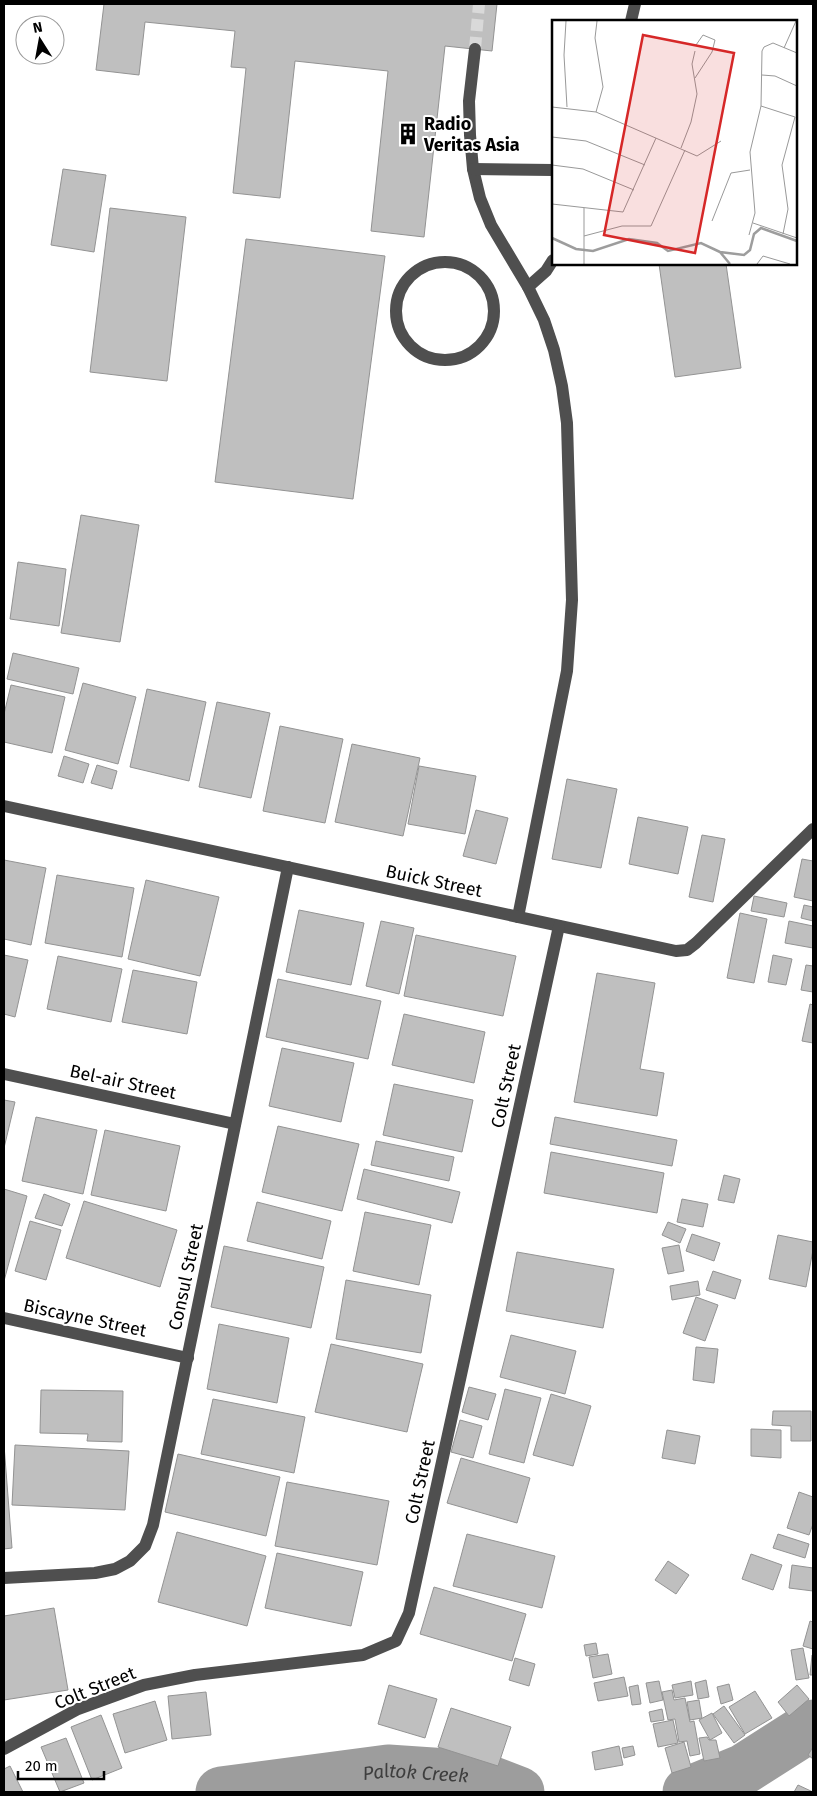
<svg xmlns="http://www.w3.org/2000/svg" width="817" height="1796" viewBox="0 0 817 1796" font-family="'Fira Sans',sans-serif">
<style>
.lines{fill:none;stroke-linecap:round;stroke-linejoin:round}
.river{stroke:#9d9d9d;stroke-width:51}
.building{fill:#bfbfbf;stroke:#939393}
.minor-tunnel{stroke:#d9d9d9;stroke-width:12;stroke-dasharray:12 6;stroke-linecap:butt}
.minor{stroke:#4f4f4f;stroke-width:12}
.labels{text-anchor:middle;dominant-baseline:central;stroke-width:4;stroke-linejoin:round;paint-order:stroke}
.poi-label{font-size:18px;font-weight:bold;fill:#000;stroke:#fff;text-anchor:start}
.street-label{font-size:18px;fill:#000;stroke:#fff}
.water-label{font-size:19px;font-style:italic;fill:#3e3e3e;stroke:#fff}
.inset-river{fill:none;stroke:#9d9d9d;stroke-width:2.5}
.inset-road{fill:none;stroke:#999;stroke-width:1}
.view{fill:#d62828;fill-opacity:0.15;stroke:#d62828;stroke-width:2.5}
.inset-edge{fill:none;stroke:#000;stroke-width:2.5}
</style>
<rect width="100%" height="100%" fill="#fff"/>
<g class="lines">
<!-- river -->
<g class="river">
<path id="s1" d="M221 1792 388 1770 477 1776 519 1792"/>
<polyline points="688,1792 744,1769 813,1725"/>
</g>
</g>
<!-- building -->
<g class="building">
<polygon points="104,4 497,4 492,51 445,46 424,237 371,231 388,71 295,61 280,198 233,193 246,68 231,67 235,31 145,22 139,75 96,70"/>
<polygon points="63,169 106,175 94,252 51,245"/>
<polygon points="110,208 186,217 167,381 90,372"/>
<polygon points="246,239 385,256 353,499 215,482"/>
<polygon points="659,264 726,264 741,368 675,377"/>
<polygon points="81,515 139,525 120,642 61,633"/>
<polygon points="18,562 66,569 59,626 10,619"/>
<polygon points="13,653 79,668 73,694 7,679"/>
<polygon points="83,683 136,697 118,764 65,750"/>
<polygon points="11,685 65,697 52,753 4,742 4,714"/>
<polygon points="147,689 206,702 189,781 130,767"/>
<polygon points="217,702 270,713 251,798 199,787"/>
<polygon points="280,726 343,739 325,823 263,811"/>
<polygon points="352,744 420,758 403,836 335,822"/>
<polygon points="64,756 89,764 83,783 58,776"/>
<polygon points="97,765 117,771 112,789 91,783"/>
<polygon points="419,766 476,776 465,834 408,824"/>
<polygon points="567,779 617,789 601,868 552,859"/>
<polygon points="476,810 508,818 496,864 463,856"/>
<polygon points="638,817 688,827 678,874 629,864"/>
<polygon points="702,835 725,839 713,902 689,897"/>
<polygon points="802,859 813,861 813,901 794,897"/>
<polygon points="4,860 46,868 31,945 4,939"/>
<polygon points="57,875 134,888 122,957 45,943"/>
<polygon points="146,880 219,897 200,976 128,959"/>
<polygon points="754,896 787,903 784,917 751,911"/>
<polygon points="804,905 813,907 813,921 801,918"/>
<polygon points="299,910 364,923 351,985 286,972"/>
<polygon points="740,913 767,919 754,983 727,978"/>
<polygon points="381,921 414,928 399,994 366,986"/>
<polygon points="789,921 813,926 813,948 785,943"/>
<polygon points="416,935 516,956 503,1016 404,996"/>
<polygon points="4,955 28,960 15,1017 4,1014"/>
<polygon points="773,955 792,959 786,985 768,982"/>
<polygon points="58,956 122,969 111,1022 47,1009"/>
<polygon points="806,965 813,966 813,992 801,990"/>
<polygon points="133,970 197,982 187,1034 122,1022"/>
<polygon points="597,973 655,983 640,1069 664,1073 657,1116 574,1102"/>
<polygon points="278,979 381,1001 368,1059 266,1037"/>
<polygon points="810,1004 813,1005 813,1043 802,1041"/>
<polygon points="404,1014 485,1032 474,1083 392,1065"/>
<polygon points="282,1048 354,1063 341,1122 269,1106"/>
<polygon points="394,1084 473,1100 462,1152 383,1135"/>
<polygon points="4,1100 15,1102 4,1148"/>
<polygon points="36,1117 97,1130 83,1194 22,1181"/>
<polygon points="555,1117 677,1140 672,1166 550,1144"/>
<polygon points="278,1126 359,1144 342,1211 262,1192"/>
<polygon points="105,1130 180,1146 166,1211 91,1195"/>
<polygon points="376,1141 454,1157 449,1181 371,1165"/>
<polygon points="551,1152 664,1173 657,1213 544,1193"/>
<polygon points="364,1169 460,1192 452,1223 357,1199"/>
<polygon points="724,1175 740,1179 734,1203 718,1200"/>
<polygon points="4,1189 27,1196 4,1281"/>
<polygon points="44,1194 70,1204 62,1226 35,1218"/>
<polygon points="682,1199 708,1204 703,1227 677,1222"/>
<polygon points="84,1201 177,1230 160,1287 66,1258"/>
<polygon points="257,1202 331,1221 322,1259 247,1241"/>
<polygon points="365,1212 431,1225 419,1285 353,1271"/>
<polygon points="30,1221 61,1230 46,1280 15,1271"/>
<polygon points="668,1222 686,1229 680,1243 662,1235"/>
<polygon points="692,1234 720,1243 714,1261 686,1251"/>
<polygon points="778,1235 813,1242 813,1250 806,1287 769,1279"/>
<polygon points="679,1245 684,1271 668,1274 662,1248"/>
<polygon points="224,1246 324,1267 311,1328 211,1307"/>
<polygon points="517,1252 614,1269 603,1328 506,1311"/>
<polygon points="713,1271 741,1280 735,1299 706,1290"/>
<polygon points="346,1280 431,1295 421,1353 336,1339"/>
<polygon points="698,1281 700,1295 672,1300 670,1286"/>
<polygon points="696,1297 718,1305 705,1341 683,1333"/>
<polygon points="219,1324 289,1338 277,1403 207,1389"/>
<polygon points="511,1335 576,1351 565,1394 500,1377"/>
<polygon points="331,1344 423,1364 407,1432 315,1412"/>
<polygon points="696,1347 718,1349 714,1383 693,1380"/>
<polygon points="469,1387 496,1394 488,1420 462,1412"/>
<polygon points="505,1389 541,1398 524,1463 489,1454"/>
<polygon points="41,1390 123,1391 122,1442 87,1441 88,1434 40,1433"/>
<polygon points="551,1394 591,1406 573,1466 533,1455"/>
<polygon points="213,1399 305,1417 294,1473 201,1454"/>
<polygon points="773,1411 811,1411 811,1441 791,1441 791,1426 772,1425"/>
<polygon points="460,1420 482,1426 473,1458 451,1452"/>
<polygon points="751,1429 781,1430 781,1458 751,1456"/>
<polygon points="667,1430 700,1436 695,1464 662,1458"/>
<polygon points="4,1445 12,1548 4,1549"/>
<polygon points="15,1445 129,1451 125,1510 12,1505"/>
<polygon points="178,1454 280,1477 266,1536 165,1512"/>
<polygon points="461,1458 530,1478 517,1523 447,1503"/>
<polygon points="287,1482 389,1501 377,1565 275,1546"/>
<polygon points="799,1492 813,1497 813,1524 809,1535 787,1528"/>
<polygon points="177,1532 266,1556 247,1626 158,1602"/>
<polygon points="467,1534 555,1556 542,1608 453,1586"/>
<polygon points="778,1534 809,1544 805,1558 773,1548"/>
<polygon points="277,1553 363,1572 351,1626 265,1608"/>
<polygon points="751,1554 782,1565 773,1590 742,1579"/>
<polygon points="668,1561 689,1575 676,1594 655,1580"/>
<polygon points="792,1565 813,1568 813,1591 789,1588"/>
<polygon points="434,1587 526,1614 512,1661 420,1634"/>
<polygon points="54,1608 68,1690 4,1700 4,1616"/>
<polygon points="810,1621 813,1622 813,1649 803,1646"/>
<polygon points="596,1643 598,1654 586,1656 584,1645"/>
<polygon points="803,1648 809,1678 796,1680 791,1650"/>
<polygon points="608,1654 612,1674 593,1678 589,1657"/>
<polygon points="812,1655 813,1655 813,1675 810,1675"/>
<polygon points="515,1658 535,1664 529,1686 509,1680"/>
<polygon points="624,1677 628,1696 598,1701 594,1683"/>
<polygon points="706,1680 709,1697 698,1699 695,1683"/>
<polygon points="659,1681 663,1700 650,1703 646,1683"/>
<polygon points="691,1681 693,1695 675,1698 672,1685"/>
<polygon points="729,1684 733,1700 721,1704 717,1687"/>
<polygon points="389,1685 437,1699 425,1738 378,1724"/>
<polygon points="638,1685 641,1704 632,1705 629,1687"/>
<polygon points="797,1685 809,1699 789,1716 778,1702"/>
<polygon points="672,1690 674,1700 685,1698 690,1722 694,1721 700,1754 690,1756 687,1741 679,1742 675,1719 668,1720 662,1692"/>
<polygon points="755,1691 772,1718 745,1734 729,1707"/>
<polygon points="206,1692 211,1735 172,1739 168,1696"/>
<polygon points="699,1700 702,1718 690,1720 687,1702"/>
<polygon points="155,1701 167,1740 125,1753 113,1714"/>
<polygon points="724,1706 745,1735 734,1743 713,1714"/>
<polygon points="451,1708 511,1727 498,1766 438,1747"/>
<polygon points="662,1709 664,1720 651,1722 649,1712"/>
<polygon points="712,1713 722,1733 710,1740 699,1720"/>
<polygon points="101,1715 122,1768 92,1780 71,1727"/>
<polygon points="673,1720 678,1743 658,1747 653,1724"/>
<polygon points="707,1737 709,1740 716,1740 720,1758 704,1761 699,1738"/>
<polygon points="66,1738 84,1783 60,1792 41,1747"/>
<polygon points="684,1742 691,1767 672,1773 665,1748"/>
<polygon points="619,1746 623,1765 595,1770 592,1752"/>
<polygon points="633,1746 635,1755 624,1758 622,1748"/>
<polygon points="813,1747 813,1759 808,1755"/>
<polygon points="10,1766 23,1792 4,1792 4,1769"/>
<polygon points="798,1785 813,1792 794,1792"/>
</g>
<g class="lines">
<!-- minor-tunnel -->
<polyline class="minor-tunnel" points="475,49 479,4"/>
<!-- minor -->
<g class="minor">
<polyline points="631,21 635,4"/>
<polyline points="475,49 469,101 470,135 473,169 480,198 491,225 528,287 544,320 554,350 562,386 567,423 572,600 567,671 518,917"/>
<polyline points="473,169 553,170"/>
<circle cx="445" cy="311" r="49"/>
<polyline points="528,287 546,271 553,260"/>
<polyline points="4,806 676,951 687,950 696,943 813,829"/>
<polyline points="4,1074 235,1124"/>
<polyline points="4,1318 188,1358"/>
<polyline points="4,1578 95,1573 115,1569 130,1561 145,1546 153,1525 288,867"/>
<polyline points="4,1749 78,1709 144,1685 195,1675 363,1655 396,1641 409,1613 559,926"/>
</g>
</g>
<!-- icons -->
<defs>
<g id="building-bare" transform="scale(1.725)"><path d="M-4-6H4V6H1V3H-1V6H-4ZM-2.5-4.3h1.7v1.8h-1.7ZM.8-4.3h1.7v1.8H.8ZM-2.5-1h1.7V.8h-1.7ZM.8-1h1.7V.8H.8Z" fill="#000" stroke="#fff" stroke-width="2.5" paint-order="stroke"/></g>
</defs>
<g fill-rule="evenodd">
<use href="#building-bare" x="408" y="134"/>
</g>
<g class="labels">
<!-- poi labels -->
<g class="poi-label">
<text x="424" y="124">Radio<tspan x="424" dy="21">Veritas Asia</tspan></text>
</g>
<!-- street labels -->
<g class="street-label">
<text transform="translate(434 881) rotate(12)">Buick Street</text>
<text transform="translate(123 1082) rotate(12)">Bel-air Street</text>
<text transform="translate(506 1086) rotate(-78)">Colt Street</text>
<text transform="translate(186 1277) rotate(-78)">Consul Street</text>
<text transform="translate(85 1318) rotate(12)">Biscayne Street</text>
<text transform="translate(420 1482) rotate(-78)">Colt Street</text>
<text transform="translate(95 1688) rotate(-22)">Colt Street</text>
</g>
<!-- water labels -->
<g class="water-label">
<text stroke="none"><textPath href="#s1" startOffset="196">Paltok Creek</textPath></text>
</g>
</g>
<!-- overview -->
<g transform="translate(552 20)">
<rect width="245" height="245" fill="#fff"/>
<path class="inset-river" d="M0 218 24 229 41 231 77 219 105 223 116 231 149 223 168 232M168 232 192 235 198 230 202 214 209 208 245 221M168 232 178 244"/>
<path class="inset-road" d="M14 1 12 35 15 87M232 28 244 1M210 55 223 56 245 66M143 58 160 32 163 20 151 15 144 25M209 86 243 97M0 87 44 92 145 136 169 121M44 92 51 67 43 18 45 1M0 117 34 121 93 145M129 128 139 102 145 74 140 44 143 31M0 145 31 149 82 170M0 184 71 192 104 118M32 188V244M160 201 179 153 198 150M201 203 245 218M231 214 236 189 230 145 243 97M197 215 203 193 198 132 209 86 210 31 212 27 221 23 245 33M32 216 70 206H99L133 130M205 244 211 236 238 244"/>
<path class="view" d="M91 15 182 33 143 233 52 215Z"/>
<rect width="245" height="245" class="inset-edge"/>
</g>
<!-- border -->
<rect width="817" height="1796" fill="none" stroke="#000000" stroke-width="10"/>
<!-- north arrow -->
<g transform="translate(40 40) rotate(349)"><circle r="24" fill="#ffffff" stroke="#999999"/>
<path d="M0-4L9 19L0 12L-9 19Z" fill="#000000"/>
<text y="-8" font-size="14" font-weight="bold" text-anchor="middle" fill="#000000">N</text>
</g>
<!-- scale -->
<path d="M18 1771v8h86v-8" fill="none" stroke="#000000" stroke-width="2.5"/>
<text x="25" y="1771" font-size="15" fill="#000000" stroke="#ffffff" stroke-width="4" paint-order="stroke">20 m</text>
</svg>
